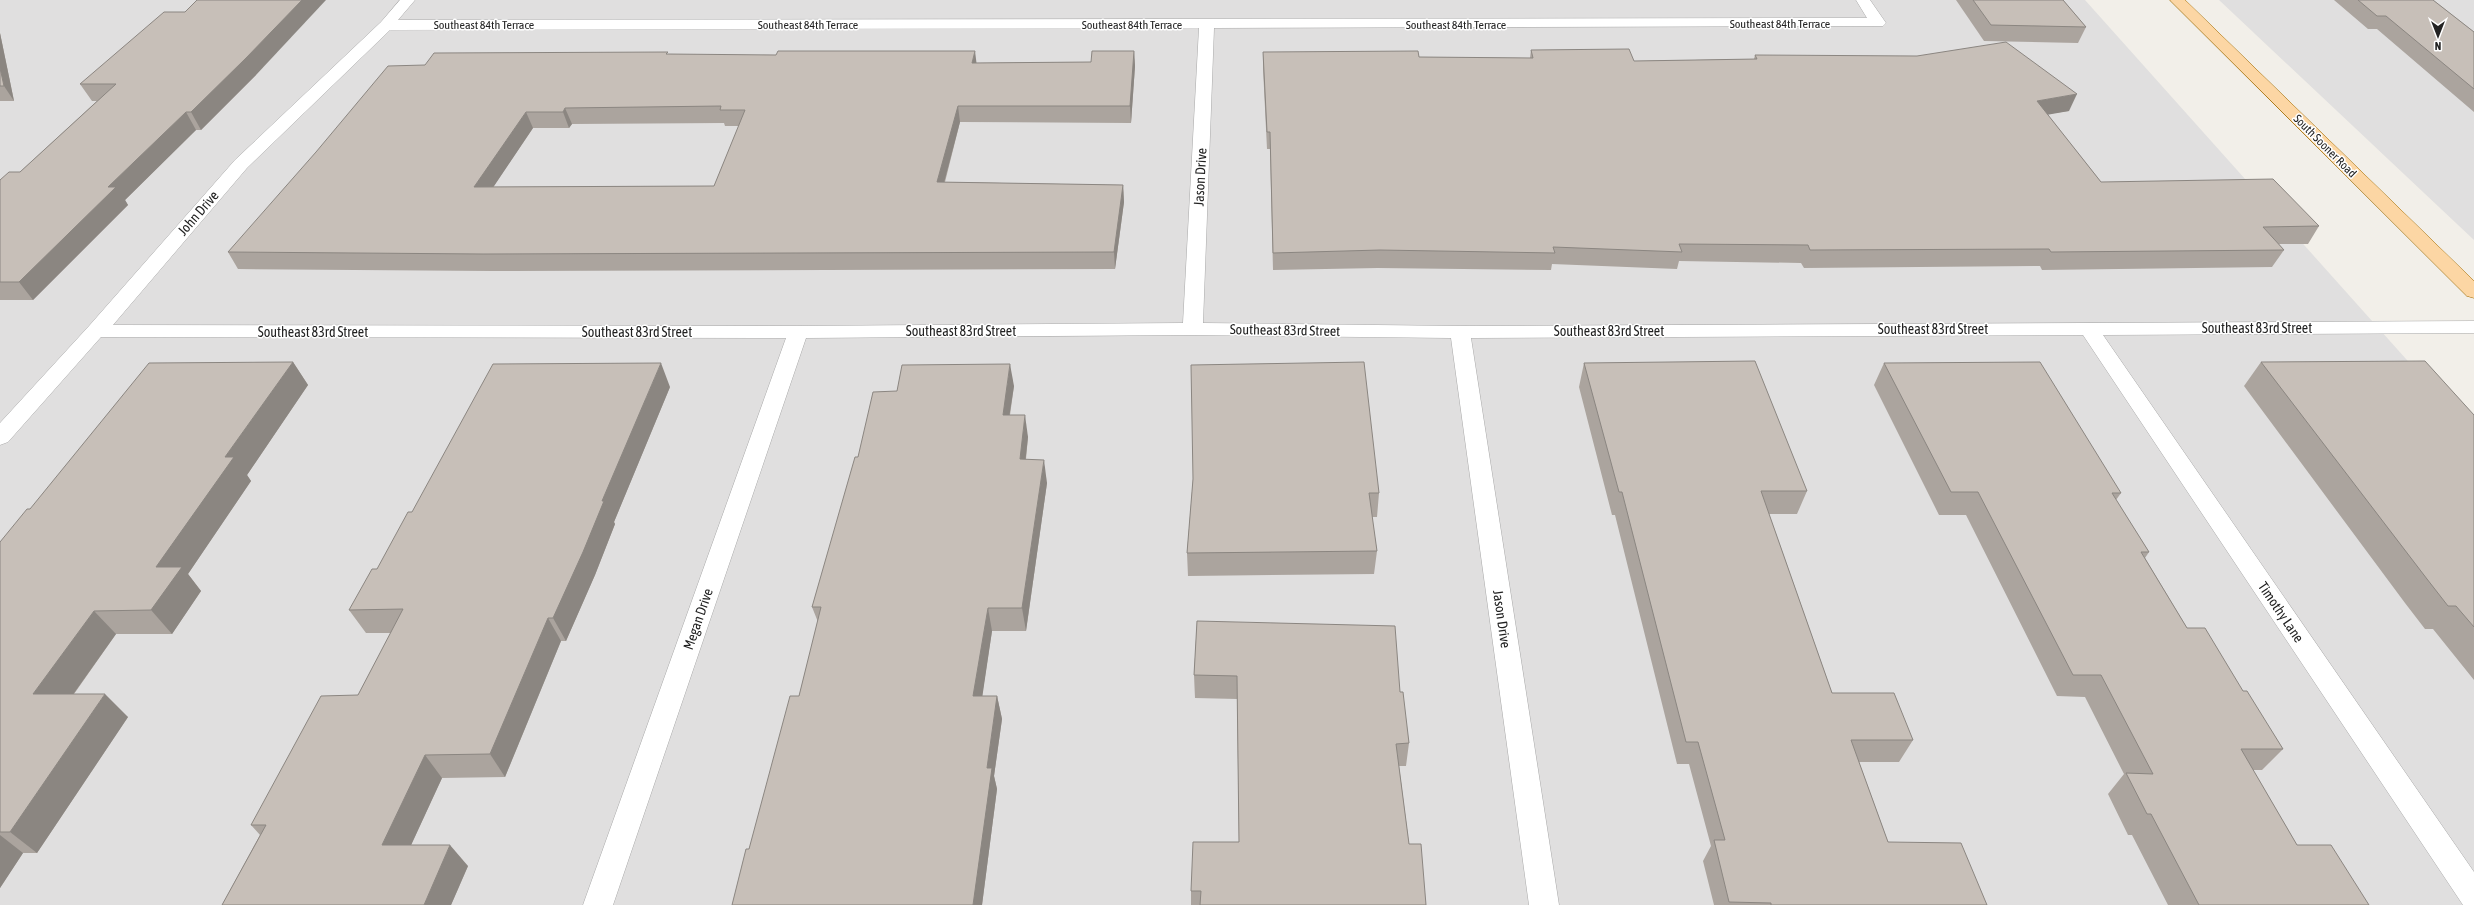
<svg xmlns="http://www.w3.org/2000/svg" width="2474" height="905" viewBox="0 0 2474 905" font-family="'Asap Condensed',sans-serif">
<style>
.residential{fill:#e0dfdf}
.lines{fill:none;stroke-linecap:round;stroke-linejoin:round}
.minor-casing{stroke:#a9a9a9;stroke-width:1}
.major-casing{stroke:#a06b00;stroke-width:1}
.minor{fill:#fff;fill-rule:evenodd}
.major{fill:#fcd6a4;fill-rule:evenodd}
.wall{fill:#aba49e;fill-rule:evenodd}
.shaded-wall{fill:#8b8681}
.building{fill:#c7bfb8;stroke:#8b8681;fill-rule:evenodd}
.labels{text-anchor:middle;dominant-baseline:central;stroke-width:3;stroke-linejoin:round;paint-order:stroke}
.far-street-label{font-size:12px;fill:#222;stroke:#fff}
.street-label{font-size:14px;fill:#222;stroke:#fff}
</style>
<rect width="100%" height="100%" fill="#f2efe9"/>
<!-- residential -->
<g class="residential">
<polygon points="0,0 2085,0 2474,435 2474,905 0,905"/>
<polygon points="2219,0 2474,0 2474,240"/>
</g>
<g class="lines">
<!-- minor casing -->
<g class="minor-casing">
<path id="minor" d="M400 0H415L398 20 1867 18 1856 0H1870L1886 23 1883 26 1214 28 1203 323 1460 326 2474 321V333L2103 335 2474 872V905H2463L2083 335 1471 338 1559 905H1529L1451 338 1193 335 806 338 613 905H583L786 338 101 337 8 442 0 445V423L89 326 235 160 381 22ZM1199 28 1183 323 798 326 113 325 247 168 390 30Z"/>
</g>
<!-- major casing -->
<g class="major-casing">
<polygon id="major" points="2170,0 2185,0 2474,281 2474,298 2467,296"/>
</g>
<!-- minor -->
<use href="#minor" class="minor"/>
<!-- major -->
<use href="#major" class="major"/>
</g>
<!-- wall -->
<g class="wall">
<polygon points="1956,0 2063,0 2086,27 2078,43 1984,41"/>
<polygon points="2334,0 2433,0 2474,32 2474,112 2377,29 2368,29"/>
<polygon points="0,33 14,101 0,101"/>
<polygon points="1531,50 1634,61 1754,59 1755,55 2069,111 2047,114 2101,182 2319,226 2308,244 2279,244 2284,250 2272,267 2042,270 2040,266 1804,268 1801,263 1679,261 1677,269 1552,264 1551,270 1378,268 1273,270 1270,149 1267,149 1263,68 1263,52 1419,57 1530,58"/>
<path d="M1134 51 1135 66 1131 123 960 122 945 182 1123 185 1124 202 1115 269 491 271 238 269 228 252 425 65 668 54 977 63 1091 62ZM724 123 725 126H739L714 186 493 187 533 128H569L572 124Z"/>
<polygon points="256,75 201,130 196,130 125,200 128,205 33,300 0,300 0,180 20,172 97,101 92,101 80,84"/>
<polygon points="293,362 308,385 247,475 251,481 188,574 201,591 172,634 116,634 74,694 128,717 37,853 23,853 0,888 0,542 30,509"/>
<polygon points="2261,362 2474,415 2474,680 2433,629 2425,629 2405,603 2244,386"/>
<polygon points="1584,363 1807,491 1797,514 1769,514 1832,693 1913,740 1899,762 1859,762 1888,842 1987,905 1714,905 1703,861 1711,846 1689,764 1677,764 1615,515 1612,515 1579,387"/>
<polygon points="1884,363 2121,493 2116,500 2149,552 2145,558 2187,628 2243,691 2283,749 2262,770 2253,770 2297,845 2369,905 2168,905 2132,835 2128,835 2108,794 2124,774 2085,697 2057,696 1966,515 1939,515 1874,385"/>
<polygon points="1014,386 1010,415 1028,437 1026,459 1047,483 1026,631 992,631 982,696 997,696 1002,719 994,776 997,789 982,905 732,905 749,849 799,696 818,622 812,607 858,457 897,391"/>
<polygon points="670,387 614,522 615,524 595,575 566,641 561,641 505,777 442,778 411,845 468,866 451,905 222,905 260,835 251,825 358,695 391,633 366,633 349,610 377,569 412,512"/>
<polygon points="1193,479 1379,493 1377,517 1372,517 1377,551 1374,574 1188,576 1187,553"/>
<polygon points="1197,621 1400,692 1409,743 1406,766 1399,766 1409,844 1426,905 1191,905 1191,891 1239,842 1237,699 1195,698 1194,675"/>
</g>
<!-- shaded-wall -->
<g class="shaded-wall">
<polygon points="302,0 326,0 256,75 201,130 191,112"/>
<polygon points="0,33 14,101 4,86 0,68"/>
<polygon points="975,51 977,67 972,63"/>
<polygon points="1134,51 1135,66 1131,123 1130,106"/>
<polygon points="2077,94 2069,111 2029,118 2037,101"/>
<polygon points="958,106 960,122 940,198 937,182"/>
<polygon points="565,108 572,124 569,128 563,112"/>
<polygon points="186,112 196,130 125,200 128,205 33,300 19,282 108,187"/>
<polygon points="526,112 533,128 482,204 474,187"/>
<polygon points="1123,185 1124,202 1115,269 1114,252"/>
<polygon points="293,362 308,385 247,475 251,481 188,574 201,591 172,634 151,610 156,567 225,457"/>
<polygon points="661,363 670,387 614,522 615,524 595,575 566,641 553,618 602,501"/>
<polygon points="1010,364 1014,386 1006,437 1003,415"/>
<polygon points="1025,415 1028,437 1023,482 1020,459"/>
<polygon points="1044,460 1047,483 1026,631 1022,608"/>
<polygon points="988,608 992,631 979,719 973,696"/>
<polygon points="94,611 116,634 57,717 33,694"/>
<polygon points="548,618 561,641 505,777 490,754"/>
<polygon points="105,694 128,717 37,853 10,832"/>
<polygon points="997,696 1002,719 994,776 997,789 982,905 973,905 987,768"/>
<polygon points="425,755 442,778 401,867 382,845"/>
<polygon points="0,835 23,853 0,888"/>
<polygon points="450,845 468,866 451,905 424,905"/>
</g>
<!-- building -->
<g class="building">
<polygon points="197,0 302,0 246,58 191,112 186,112 108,187 116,187 19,282 0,282 0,180 9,172 20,172 116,84 80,84 164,12 185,12"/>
<polygon points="1973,0 2063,0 2086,27 1991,25"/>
<polygon points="2358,0 2433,0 2474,32 2474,89 2386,16 2377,16"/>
<polygon points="2006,42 2077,94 2037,101 2101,182 2273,179 2319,226 2263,227 2284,250 2051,252 2049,249 1810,250 1808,245 1679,244 1682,252 1553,247 1555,253 1380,250 1273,253 1270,132 1267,132 1263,52 1418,51 1419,57 1533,58 1531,50 1629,49 1634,61 1757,59 1755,55 1917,56"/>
<path d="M778 51H975L972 63 1091 62 1092 51H1134L1130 106H958L937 182 1123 185 1114 252 483 254 228 252 316 152 388 66 425 65 434 53 668 52 666 54 776 55ZM721 106 720 110H745L714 186 474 187 526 112H563L565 108Z"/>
<polygon points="0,68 4,86 0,86"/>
<polygon points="1755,361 1807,491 1761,491 1832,693 1894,693 1913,740 1851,740 1888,842 1961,843 1987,905 1771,905 1771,903 1729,902 1714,840 1725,840 1698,742 1686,742 1622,492 1619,492 1584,363"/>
<polygon points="2425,361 2474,415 2474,627 2456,606 2448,606 2427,579 2261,362"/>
<polygon points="293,362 225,457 234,457 156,567 182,567 151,610 94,611 33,694 105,694 10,832 0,832 0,542 27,509 30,509 149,363"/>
<polygon points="1364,362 1379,493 1369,493 1377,551 1187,553 1193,479 1191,365"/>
<polygon points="2040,362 2121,493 2112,493 2149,552 2141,552 2187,628 2205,628 2243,691 2247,691 2283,749 2241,749 2297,845 2331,845 2369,905 2199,905 2151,814 2147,814 2126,773 2153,774 2101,675 2073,675 1978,492 1951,492 1884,363"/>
<polygon points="661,363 602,501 604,501 583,552 553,618 548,618 490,754 425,755 382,845 450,845 424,905 222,905 266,825 251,825 321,696 358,695 403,609 349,610 372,569 377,569 408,512 412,512 493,364"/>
<polygon points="1010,364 1003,415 1025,415 1020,459 1044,460 1022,608 988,608 973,696 997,696 987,768 992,768 973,905 732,905 746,849 749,849 790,696 799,696 821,607 812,607 855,457 858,457 873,392 897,391 902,365"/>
<polygon points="1197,621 1395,626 1400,692 1403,692 1409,743 1396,744 1409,844 1421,844 1426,905 1200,905 1201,891 1191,891 1193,842 1239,842 1237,676 1194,675"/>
</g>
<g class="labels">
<!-- far-street labels -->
<g class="far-street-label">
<text x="1780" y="24">Southeast 84th Terrace</text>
<text x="484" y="25">Southeast 84th Terrace</text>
<text x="808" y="25">Southeast 84th Terrace</text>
<text x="1132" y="25">Southeast 84th Terrace</text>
<text x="1456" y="25">Southeast 84th Terrace</text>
<text transform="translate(2325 146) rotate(45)">South Sooner Road</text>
</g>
<!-- street labels -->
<g class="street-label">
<text transform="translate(1200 177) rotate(-87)">Jason Drive</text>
<text transform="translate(198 213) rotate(-49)">John Drive</text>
<text x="2257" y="328">Southeast 83rd Street</text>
<text x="1933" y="329">Southeast 83rd Street</text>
<text transform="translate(1285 330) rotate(1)">Southeast 83rd Street</text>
<text x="961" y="331">Southeast 83rd Street</text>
<text x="1609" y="331">Southeast 83rd Street</text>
<text x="313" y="332">Southeast 83rd Street</text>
<text x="637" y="332">Southeast 83rd Street</text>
<text transform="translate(2281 612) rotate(56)">Timothy Lane</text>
<text transform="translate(698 619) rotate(-71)">Megan Drive</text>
<text transform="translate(1502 619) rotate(82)">Jason Drive</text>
</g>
</g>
<!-- north arrow -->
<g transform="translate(2438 36) rotate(180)" stroke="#ffffff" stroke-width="3" paint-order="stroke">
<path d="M0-3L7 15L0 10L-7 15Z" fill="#222222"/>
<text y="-6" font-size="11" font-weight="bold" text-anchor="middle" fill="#222222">N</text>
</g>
</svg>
